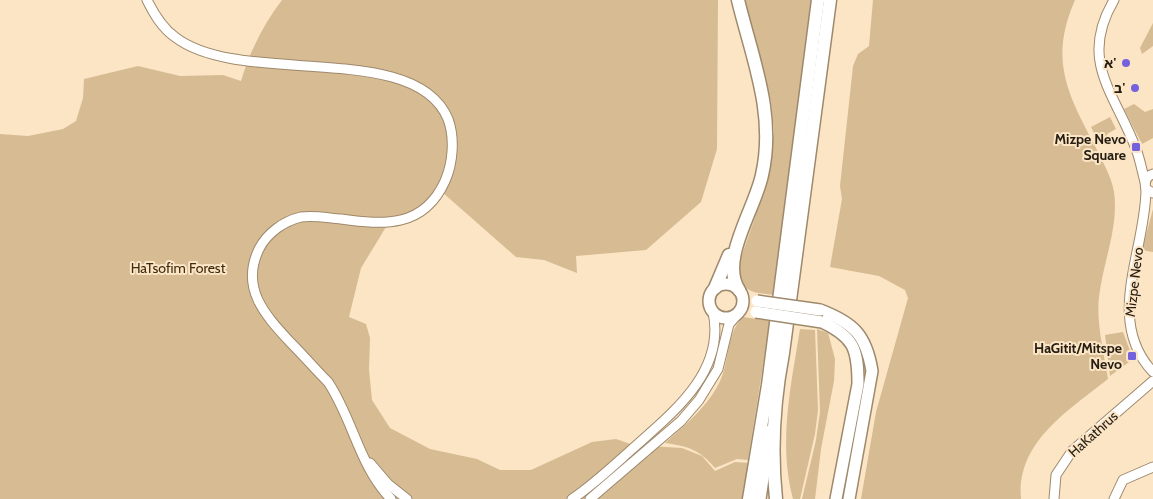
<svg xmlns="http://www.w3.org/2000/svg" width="1153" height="499" viewBox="0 0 1153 499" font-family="Cabin,'Noto Sans Hebrew',sans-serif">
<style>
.green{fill:#d7bb92}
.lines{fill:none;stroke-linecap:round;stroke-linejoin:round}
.minor-casing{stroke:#9e896c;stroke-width:11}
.major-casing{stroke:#9e896c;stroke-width:14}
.highway-casing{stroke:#9e896c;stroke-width:15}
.minor{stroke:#fff;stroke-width:9}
.major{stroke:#fff;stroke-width:11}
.highway{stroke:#fff;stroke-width:12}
.major-bridge-casing{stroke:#9e896c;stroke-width:14;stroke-linecap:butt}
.major-bridge{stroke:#fff;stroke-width:11}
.poi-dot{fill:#7461dc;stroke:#fbe5c5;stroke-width:2}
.labels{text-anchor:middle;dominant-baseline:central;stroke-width:4;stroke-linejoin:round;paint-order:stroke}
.poi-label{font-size:14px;font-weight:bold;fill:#251d12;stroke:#fbe5c5;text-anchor:end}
.park-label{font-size:14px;fill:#3d2b0e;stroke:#fbe5c5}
.street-label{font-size:14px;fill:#251d12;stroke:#fbe5c5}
</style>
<rect width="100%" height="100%" fill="#fbe5c5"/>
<!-- green -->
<g class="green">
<path d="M282 0H718L717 149 701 202 646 250 576 256 577 273 544 260 516 257 442 192 386 227 361 268 349 317 366 324 370 338 369 370 372 400 390 428 430 449 477 459 500 470H531L592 442 616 439 633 445 682 448 702 456 715 471 735 462 750 463 744 499H0V134L28 136 63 129 76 121 83 98 84 79 138 66 180 76 223 75 241 81C250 51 263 25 282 0Z"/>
<path d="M743 0H813L774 295C750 292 742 293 738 266L766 186 774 132 771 102Z"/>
<path d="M873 0H1075C1049 59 1067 93 1095 146 1102 161 1111 175 1114 192 1119 227 1103 262 1099 297 1096 323 1104 353 1108 379 1069 410 1016 442 1021 499H861L876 412 908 298 905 290 879 276 830 267 842 199 840 186 853 66 858 54 869 46Z"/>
<polygon points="1153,23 1153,46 1142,54 1140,48"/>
<polygon points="1134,104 1145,112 1153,109 1153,138 1142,144 1124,109"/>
<polygon points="1110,117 1116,129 1107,134 1110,140 1100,145 1091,127"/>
<polygon points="1153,209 1153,252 1142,250"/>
<path d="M743 317 770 321 748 460 737 459 715 468C700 450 688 446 665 443 686 424 709 406 721 379 729 361 727 331 743 317Z"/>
<path d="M800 329 815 330 818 410 815 434 800 499H793C778 442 791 386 800 329Z"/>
<polygon points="817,329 828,333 835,359 834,381 821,449 815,499 802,499 816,440 820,412"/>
<polygon points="1123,332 1133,359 1110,376 1105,335"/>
</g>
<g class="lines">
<!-- minor casing -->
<g class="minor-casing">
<g id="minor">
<path d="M147 0C154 14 162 28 175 37 241 88 415 39 448 119 455 138 453 163 445 181 424 228 384 225 341 219 328 218 314 215 301 217 284 221 267 233 259 249 240 288 265 315 290 342 303 355 315 369 328 382 353 419 359 466 391 499"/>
<path d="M1114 0C1078 61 1115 93 1136 149 1140 159 1142 171 1145 182"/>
<path d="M1153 174C1146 176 1144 182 1146 189L1153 193"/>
<path d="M1146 189C1146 250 1104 320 1153 372"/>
<polyline points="370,463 388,484 407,499"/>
<path d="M572 499C593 485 612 467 631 450 671 414 726 373 713 312"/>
<polyline points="590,499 681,421 699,400 718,369 729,324 737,315"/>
<polyline points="1054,499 1056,475 1072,451 1153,381"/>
<polyline points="1114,499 1123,480 1153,467"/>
</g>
</g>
<!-- major casing -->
<g class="major-casing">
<g id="major">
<circle cx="726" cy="301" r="17"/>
<path d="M820 310C854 323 866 335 872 371L849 499"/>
<path d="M822 322C854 337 858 349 858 384L836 499"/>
<polyline points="760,499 770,431"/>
</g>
</g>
<!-- highway casing -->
<g class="highway-casing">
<g id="highway">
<path d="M738 0C752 58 776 114 762 175 755 209 719 260 739 290"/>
<polyline points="715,288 729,255"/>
<polyline points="749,499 768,385 818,0"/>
<path d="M776 499C771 451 774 400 783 353L830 0"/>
</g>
</g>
<!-- minor -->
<use href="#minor" class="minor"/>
<!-- major -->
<use href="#major" class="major"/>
<!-- highway -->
<use href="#highway" class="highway"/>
<!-- major-bridge casing -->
<g class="major-bridge-casing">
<g id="major-bridge">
<polyline points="757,301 820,310"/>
<polyline points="756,312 822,322"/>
</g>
</g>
<!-- major-bridge -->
<use href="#major-bridge" class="major-bridge"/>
</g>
<!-- markers -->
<g class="poi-dot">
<circle cx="1126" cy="63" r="5"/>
<circle cx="1135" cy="88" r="5"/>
<rect x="1131" y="142" width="10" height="10" rx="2.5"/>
<rect x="1127" y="351" width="10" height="10" rx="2.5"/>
</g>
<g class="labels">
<!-- poi labels -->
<g class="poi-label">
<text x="1116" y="63">א'</text>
<text x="1125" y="88">ב'</text>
<text x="1126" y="139">Mizpe Nevo<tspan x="1126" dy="16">Square</tspan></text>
<text x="1122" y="348">HaGitit/Mitspe<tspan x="1122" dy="16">Nevo</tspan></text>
</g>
<!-- park labels -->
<g class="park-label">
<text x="178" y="268">HaTsofim Forest</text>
</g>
<!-- street labels -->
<g class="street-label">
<text transform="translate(1134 282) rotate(-83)">Mizpe Nevo</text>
<text transform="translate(1093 434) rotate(-42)">HaKathrus</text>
</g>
</g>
</svg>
